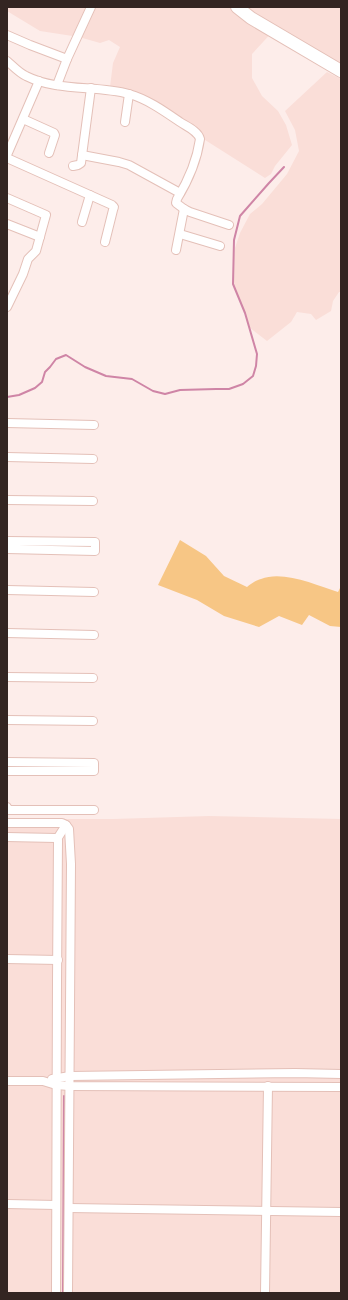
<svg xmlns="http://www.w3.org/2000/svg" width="348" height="1300" viewBox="0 0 348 1300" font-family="'Noto Sans',sans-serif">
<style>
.built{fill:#faded8}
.green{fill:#f7c685}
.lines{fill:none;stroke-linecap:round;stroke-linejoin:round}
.stream{stroke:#cf85a6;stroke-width:2}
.street-casing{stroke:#e4c0b8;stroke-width:10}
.secondary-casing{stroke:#e4c0b8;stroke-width:14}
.street{stroke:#fff;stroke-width:8}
.secondary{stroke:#fff;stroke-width:12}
</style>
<rect width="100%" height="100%" fill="#fdedea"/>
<!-- built -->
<g class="built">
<polygon points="7,7 341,7 341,64 276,28 252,54 252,78 262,96 278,111 286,125 292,145 275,166 271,174 265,178 172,119 149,103 110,87 113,63 120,47 109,40 100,43 79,37 40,31 7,11"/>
<polygon points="327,72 341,79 341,292 339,292 333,301 331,311 316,320 311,314 297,312 291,322 267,341 250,328 245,313 233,284 233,254 240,233 250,214 262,204 287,174 299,151 295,130 285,111"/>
<polygon points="209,816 341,819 341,1293 7,1293 7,819 113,819"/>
</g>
<!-- green -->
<path class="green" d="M180 540 206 556 224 576 247 587C251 584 256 580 261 579 283 570 316 585 338 592L341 586V627L330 626 309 615 302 625 279 616 259 627 224 616 197 600 158 585Z"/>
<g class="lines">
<!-- stream -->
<g class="stream">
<polyline points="7,397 19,395 35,388 42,382 45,372 50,367 56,359 66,355 85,367 106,376 132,379 153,391 165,394 180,390 216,389 229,389 243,384 253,376 256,366 257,354 245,313 233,284 234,240 240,216 269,183 284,167"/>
<polyline points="63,1293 64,1096"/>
</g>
<!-- street casing -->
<g class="street-casing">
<g id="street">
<polyline points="7,35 30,45 67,59"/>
<path d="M7 61C13 66 19 73 26 76 58 92 96 85 129 94 147 99 164 111 180 122 186 126 198 131 200 139 197 160 188 181 177 199L176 203 184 209 190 212 229 225"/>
<polyline points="57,85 67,59 91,7"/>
<polyline points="23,119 54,133 55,135 49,153"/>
<polyline points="125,122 129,94"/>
<polyline points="7,155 39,81"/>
<polyline points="82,155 119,162 129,165 180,193"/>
<polyline points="7,158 112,205 114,207 113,210 105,242"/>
<polyline points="73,166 78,165 81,163 91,88"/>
<polyline points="7,198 46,215 36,251 28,259 23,274 7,307"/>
<polyline points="82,222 90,195"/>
<polyline points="7,224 40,237"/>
<polyline points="180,234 220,246"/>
<polyline points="176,250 184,209"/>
<polyline points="7,423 94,425"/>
<polyline points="7,457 93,459"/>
<polyline points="7,500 93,501"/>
<polyline points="7,541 95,542 95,551 7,549"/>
<polyline points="7,590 94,592"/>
<polyline points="7,633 94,635"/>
<polyline points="7,677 93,678"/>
<polyline points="7,720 93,721"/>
<polyline points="7,762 94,763 94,771 7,771"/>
<polyline points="7,807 8,810 94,810"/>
<polyline points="7,823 62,823 66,825 69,829 71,864 68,1293"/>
<polyline points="7,837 56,838 58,840 57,981 56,1293"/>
<polyline points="57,839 66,825"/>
<polyline points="7,959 58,960"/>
<polyline points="52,1079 70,1076 295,1073 341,1074"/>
<polyline points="7,1081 43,1081 56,1085 69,1086 341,1087"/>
<polyline points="7,1204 56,1205"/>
<polyline points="69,1208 341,1212"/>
<polyline points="265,1293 268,1086"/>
</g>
</g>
<!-- secondary casing -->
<g class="secondary-casing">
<polyline id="secondary" points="237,7 251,18 341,71"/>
</g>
<!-- street -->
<use href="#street" class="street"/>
<!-- secondary -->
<use href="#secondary" class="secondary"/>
</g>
<!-- border -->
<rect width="348" height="1300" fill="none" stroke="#332522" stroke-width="16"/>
</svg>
